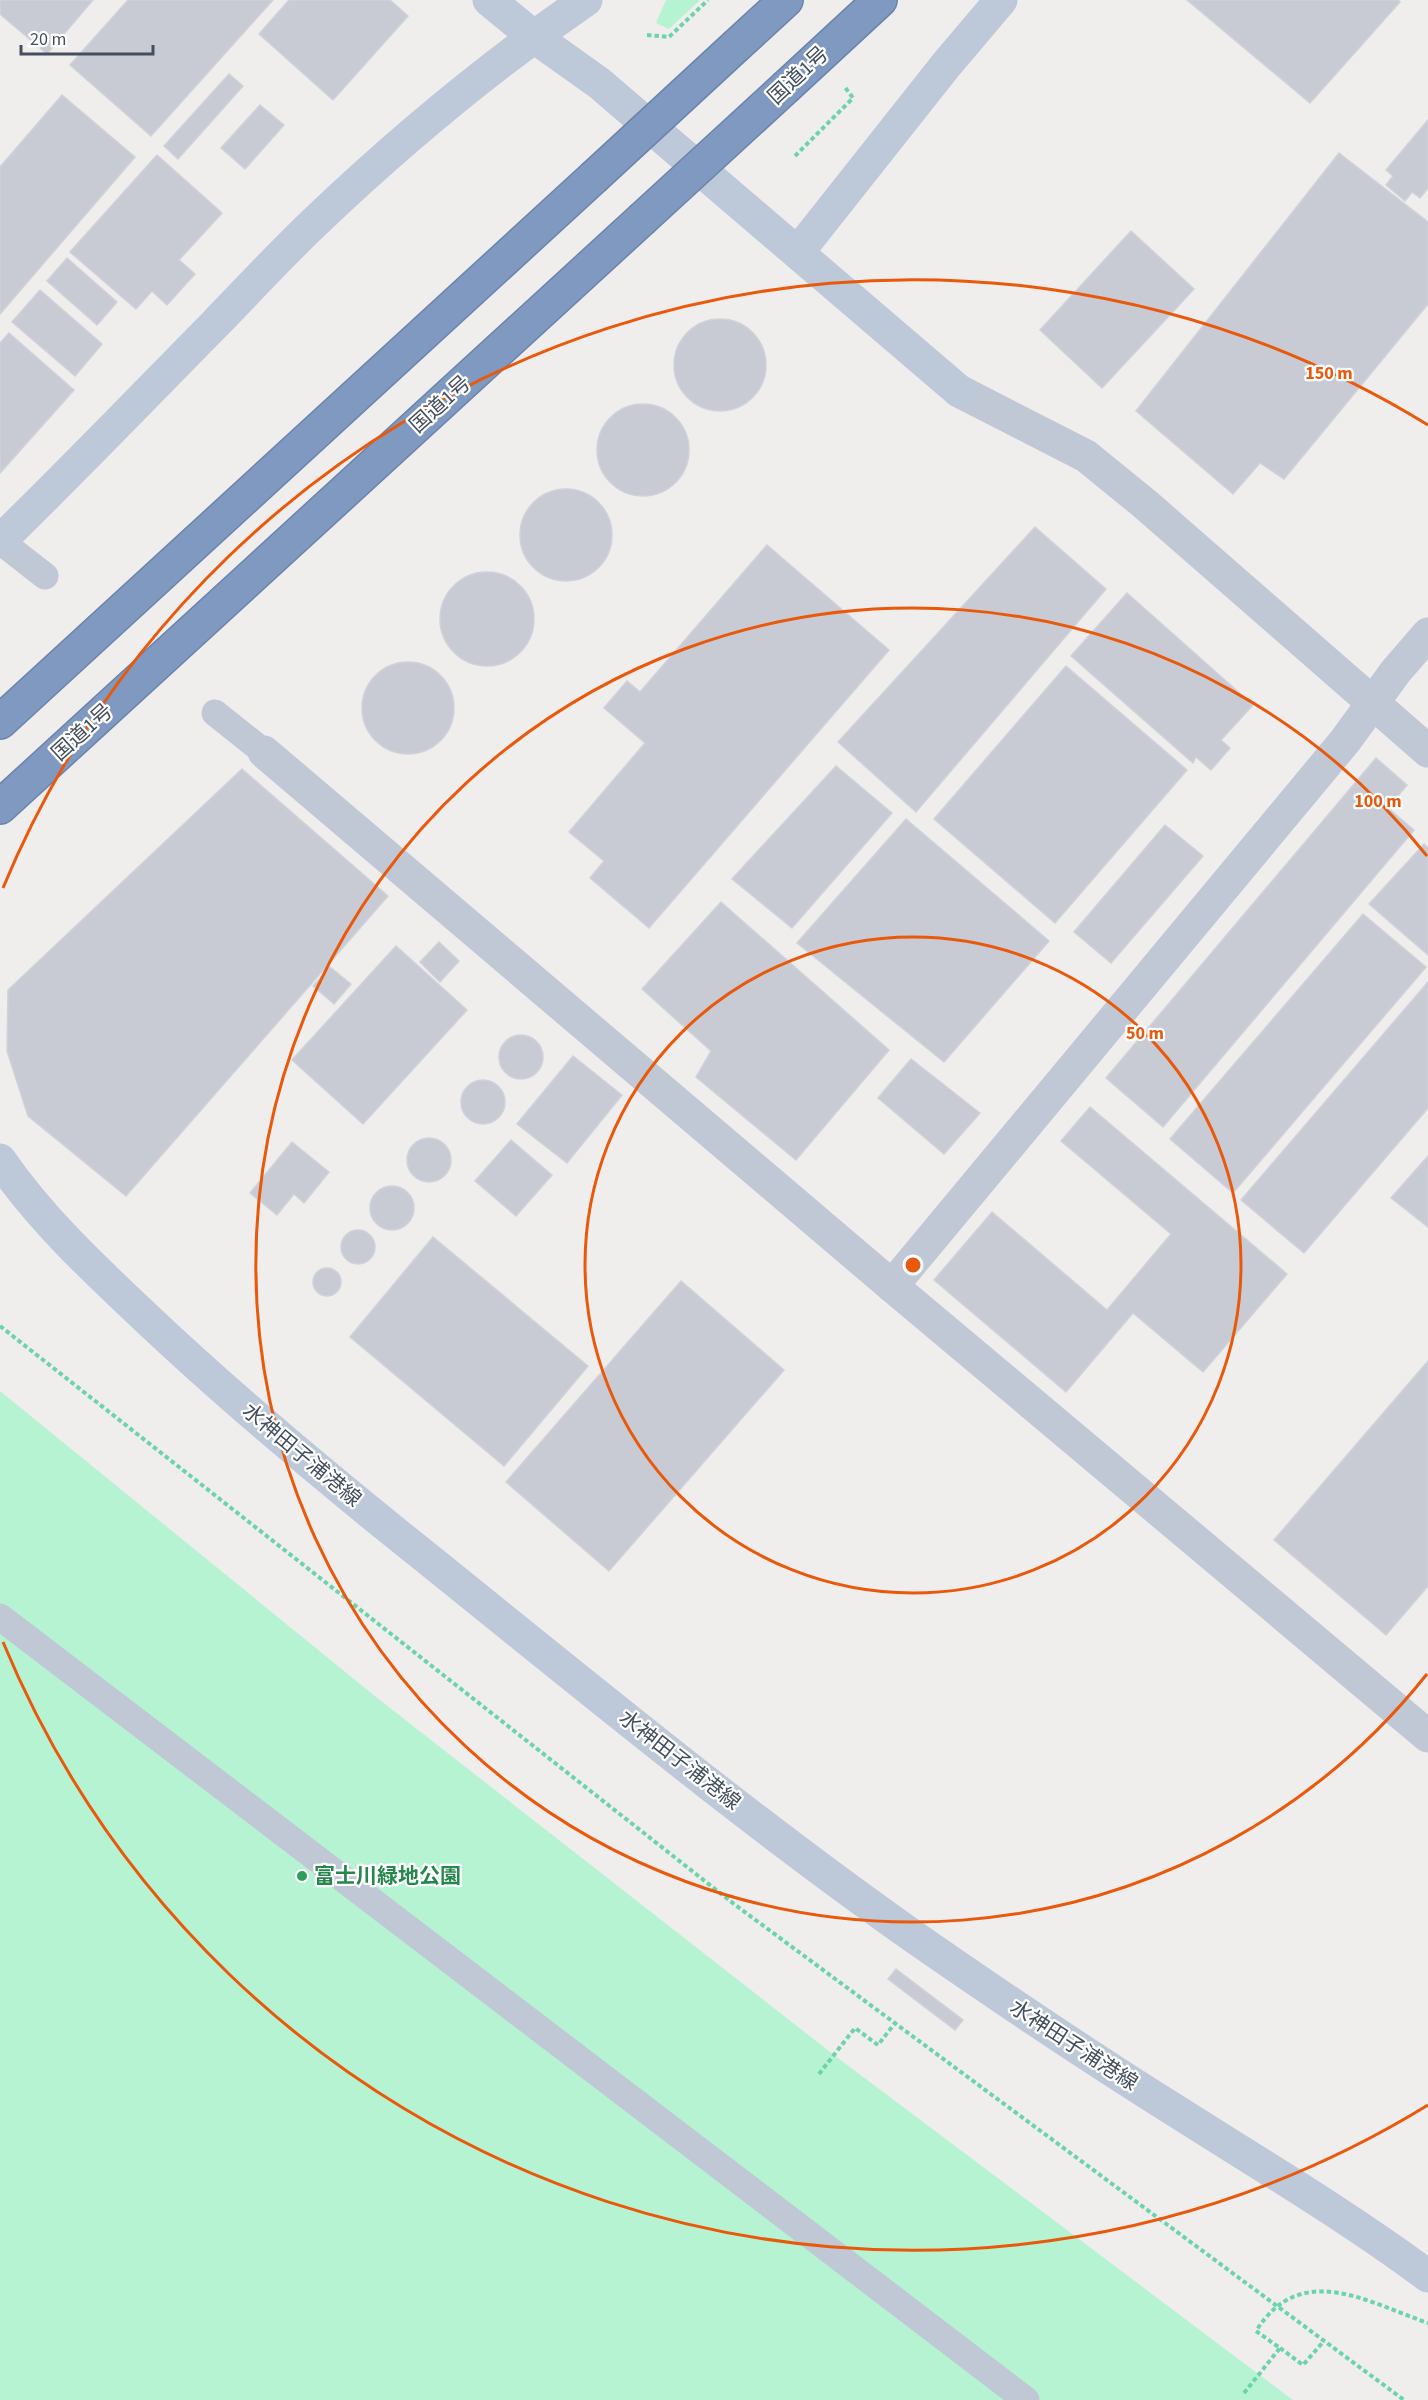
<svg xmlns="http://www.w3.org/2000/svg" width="1428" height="2400" viewBox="0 0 1428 2400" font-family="'Source Sans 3','Noto Sans JP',sans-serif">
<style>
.green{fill:#b6f3d3}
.building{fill:#c8cbd4;stroke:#d0d2da;stroke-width:1.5}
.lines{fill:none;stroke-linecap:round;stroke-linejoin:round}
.highway-casing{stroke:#6b84ad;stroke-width:36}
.path{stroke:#6bd4aa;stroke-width:4;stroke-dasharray:4.5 3;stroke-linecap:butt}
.lane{stroke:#bfc8d4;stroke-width:27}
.street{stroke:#bfc8d4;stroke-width:33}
.secondary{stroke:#bdc8d8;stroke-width:33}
.highway{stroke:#8099c1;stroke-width:33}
.highway-bridge-casing{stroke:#6b84ad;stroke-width:36;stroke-linecap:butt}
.highway-bridge{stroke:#8099c1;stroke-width:33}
.ring{fill:none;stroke:#e8590c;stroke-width:3}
.leisure-dot{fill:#2e9e5b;stroke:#fff;stroke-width:2}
.labels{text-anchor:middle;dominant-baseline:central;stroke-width:4.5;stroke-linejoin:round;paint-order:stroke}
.street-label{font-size:21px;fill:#444e5c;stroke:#fff}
.leisure-label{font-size:21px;font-weight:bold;fill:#27864d;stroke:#fff;text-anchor:start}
.centre{fill:#e8590c;stroke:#fff;stroke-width:3}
.ring-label{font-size:18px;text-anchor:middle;font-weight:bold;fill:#e8590c;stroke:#fff;stroke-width:4.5;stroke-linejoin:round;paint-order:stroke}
</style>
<rect width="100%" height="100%" fill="#f0eded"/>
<!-- green -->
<g class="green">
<polygon points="666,0 700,0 669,29 656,23"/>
<polygon points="0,1391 376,1697 834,2055 1293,2400 0,2400"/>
</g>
<!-- building -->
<g class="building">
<polygon points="0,0 93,0 47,54 0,14"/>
<polygon points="128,0 273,0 151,136 70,65"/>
<polygon points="289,0 390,0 408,16 333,100 259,34"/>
<polygon points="1187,0 1398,0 1400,2 1310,103"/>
<polygon points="229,74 243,86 178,159 164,146"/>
<polygon points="62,95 135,157 0,314 0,167"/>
<polygon points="260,105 284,125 245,169 221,148"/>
<polygon points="1428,120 1428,188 1420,198 1412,192 1405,201 1386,185 1393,176 1386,170"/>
<polygon points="1339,153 1428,222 1428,304 1284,479 1260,463 1233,494 1136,411"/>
<polygon points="157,155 222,213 179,260 195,274 167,305 152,291 136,309 70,252"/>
<polygon points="1131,231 1194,289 1102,388 1040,330"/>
<polygon points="67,258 117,302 97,325 47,281"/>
<polygon points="40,290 102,344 75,376 12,322"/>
<circle cx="720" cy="365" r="46"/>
<polygon points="9,333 74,390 0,473 0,343"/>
<circle cx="643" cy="450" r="46"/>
<circle cx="566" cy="535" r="46"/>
<polygon points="1035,527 1106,589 916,812 838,742"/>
<polygon points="767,545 889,650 649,928 590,878 604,861 569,832 645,743 604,708 627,681 640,692"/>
<circle cx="487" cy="619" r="47"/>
<polygon points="1127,593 1253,705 1221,740 1230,748 1211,770 1196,757 1193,763 1071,656"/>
<circle cx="408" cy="708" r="46"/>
<polygon points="1066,666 1187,770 1055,923 934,819"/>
<polygon points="1376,758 1407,785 1388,808 1414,830 1163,1127 1106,1078"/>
<polygon points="836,766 892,813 792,928 732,879"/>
<polygon points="242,769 388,896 126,1196 28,1116 7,1051 8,990"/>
<polygon points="906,819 1049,941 944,1062 797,943"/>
<polygon points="1165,825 1203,856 1111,963 1074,932"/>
<polygon points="1424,844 1428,848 1428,955 1369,904"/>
<polygon points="721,902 889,1050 796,1160 696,1077 711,1051 642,989"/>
<polygon points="1363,914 1426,967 1233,1193 1170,1139"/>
<polygon points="439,942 459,961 440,982 420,962"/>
<polygon points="396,946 467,1010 363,1124 292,1060"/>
<polygon points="330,967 351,984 334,1004 313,986"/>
<polygon points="1428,982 1428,1108 1304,1253 1241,1200"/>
<circle cx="521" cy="1057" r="22"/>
<polygon points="573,1056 622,1095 567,1163 517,1124"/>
<polygon points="911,1059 980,1113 944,1154 878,1098"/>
<circle cx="483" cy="1102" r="22"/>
<polygon points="1090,1107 1287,1274 1203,1372 1133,1313 1066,1392 934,1280 992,1212 1107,1310 1171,1234 1061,1141"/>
<circle cx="429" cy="1160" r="22"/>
<polygon points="511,1140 552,1175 516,1216 475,1181"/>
<polygon points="292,1142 329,1172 304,1203 294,1194 277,1215 250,1193"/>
<polygon points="1428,1156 1428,1227 1391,1198"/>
<circle cx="392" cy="1208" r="22"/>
<circle cx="358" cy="1247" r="17"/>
<polygon points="433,1237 588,1366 504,1466 350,1337"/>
<circle cx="327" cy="1282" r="14"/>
<polygon points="681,1281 784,1370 609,1571 506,1482"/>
<polygon points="1428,1361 1428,1586 1386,1635 1274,1540"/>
<polygon points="896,1969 963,2020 955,2030 888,1979"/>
</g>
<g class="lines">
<!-- highway casing -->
<g class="highway-casing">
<g id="highway">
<polyline points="737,45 786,0"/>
<polyline points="787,86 880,0"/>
<polyline points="0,722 593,178"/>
<polyline points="0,807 641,220"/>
</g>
</g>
<!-- path -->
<g class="path">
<polyline points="647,35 669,37 708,0"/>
<polyline points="795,156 853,98 844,86"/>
<polyline points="0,1326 734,1904 1404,2400"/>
<polyline points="819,2074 855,2028 878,2045 895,2023"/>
<polyline points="1280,2348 1303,2365 1324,2341"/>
<path d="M1244 2393 1280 2348 1256 2331C1301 2260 1367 2302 1428 2323"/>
</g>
<!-- lane -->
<g class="lane">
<polyline points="0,541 45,576"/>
<polyline points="215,713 264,752"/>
<polyline points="0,1617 1026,2400"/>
</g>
<!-- street -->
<g class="street">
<polyline points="959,391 1086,456 1145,504 1428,751"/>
<polyline points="264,752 892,1286 1428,1736"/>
<polyline points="892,1286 1345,741 1396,671 1428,634"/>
</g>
<!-- secondary -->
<g class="secondary">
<polyline points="489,0 533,36 599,83 959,391"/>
<polyline points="798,252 946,65 1001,0"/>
<path d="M0 541C73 470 143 397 214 325 248 290 281 254 316 221 400 141 490 66 586 0"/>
<path d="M0 1160C40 1218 91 1266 142 1314 224 1392 310 1464 398 1535 569 1672 738 1813 917 1939 1002 1998 1088 2056 1176 2111 1261 2165 1347 2216 1428 2276"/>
</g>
<!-- highway -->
<use href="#highway" class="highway"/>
<!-- highway-bridge casing -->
<g class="highway-bridge-casing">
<g id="highway-bridge">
<polyline points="593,178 737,45"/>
<polyline points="641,220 787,86"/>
</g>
</g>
<!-- highway-bridge -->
<use href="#highway-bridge" class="highway-bridge"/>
</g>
<!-- distance rings -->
<g class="ring">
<circle cx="913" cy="1265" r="328"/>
<path d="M1427 1674A657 657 0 1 1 1427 856"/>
<path d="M1428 2105A985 985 0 0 1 3 1642M3 888A985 985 0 0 1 1428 425"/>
</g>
<!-- markers -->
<circle class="leisure-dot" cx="302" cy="1876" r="6"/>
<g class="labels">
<!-- street labels -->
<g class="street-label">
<text transform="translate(798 75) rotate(-43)">国道1号</text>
<text transform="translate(440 404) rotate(-42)">国道1号</text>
<text transform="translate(82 732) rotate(-42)">国道1号</text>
<text transform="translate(302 1455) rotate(40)">水神田子浦港線</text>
<text transform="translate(680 1760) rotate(38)">水神田子浦港線</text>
<text transform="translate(1074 2045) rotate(33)">水神田子浦港線</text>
</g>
<!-- leisure labels -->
<g class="leisure-label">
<text x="314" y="1876">富士川緑地公園</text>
</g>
</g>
<circle cx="913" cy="1265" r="9" class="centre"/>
<g class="ring-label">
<text x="1329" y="379">150 m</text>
<text x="1378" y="807">100 m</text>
<text x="1145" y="1039">50 m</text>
</g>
<!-- scale -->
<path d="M21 45v9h132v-9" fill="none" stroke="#444e5c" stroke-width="3"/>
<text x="30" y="45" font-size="18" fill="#444e5c" stroke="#ffffff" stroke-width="4.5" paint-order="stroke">20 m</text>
</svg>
